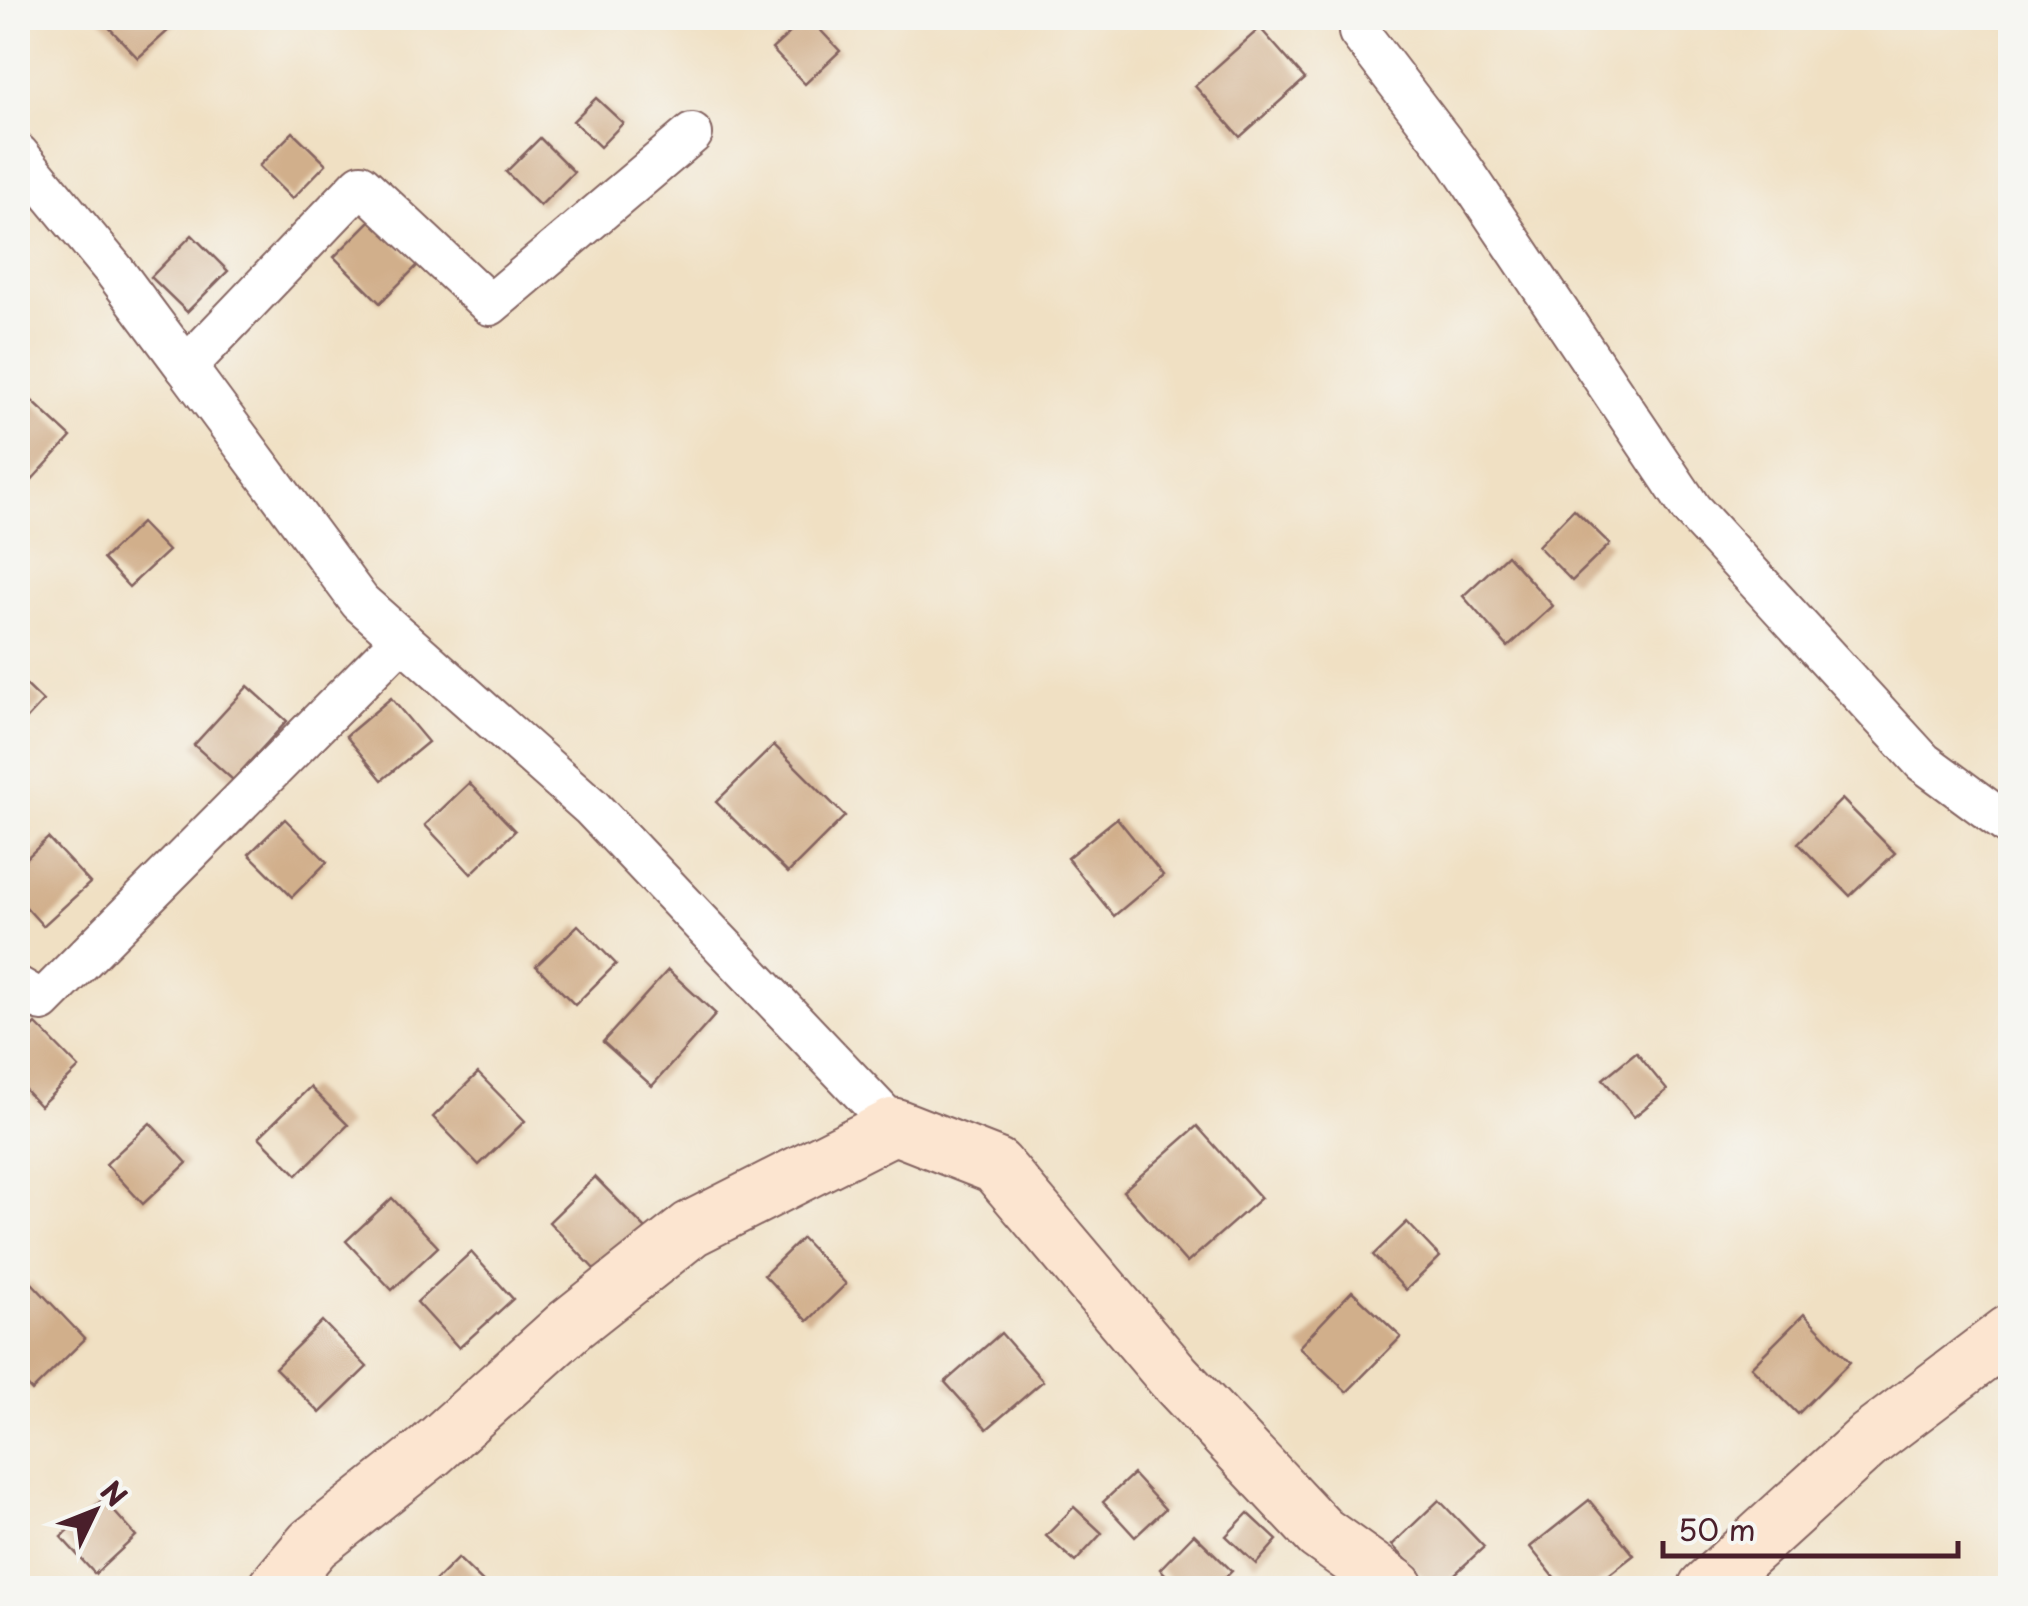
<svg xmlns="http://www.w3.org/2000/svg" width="2028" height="1606" viewBox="0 0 2028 1606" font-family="'Playpen Sans',sans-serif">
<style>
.building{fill:#d1af8b}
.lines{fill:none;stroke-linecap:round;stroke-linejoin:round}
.street-casing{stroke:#846360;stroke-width:44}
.secondary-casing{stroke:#846360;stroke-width:59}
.street{stroke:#fff;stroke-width:40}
.secondary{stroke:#fce5d0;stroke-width:55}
</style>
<rect width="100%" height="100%" fill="#f6f6f2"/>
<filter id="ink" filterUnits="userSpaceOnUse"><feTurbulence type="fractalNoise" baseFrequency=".01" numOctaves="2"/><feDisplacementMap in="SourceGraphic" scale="20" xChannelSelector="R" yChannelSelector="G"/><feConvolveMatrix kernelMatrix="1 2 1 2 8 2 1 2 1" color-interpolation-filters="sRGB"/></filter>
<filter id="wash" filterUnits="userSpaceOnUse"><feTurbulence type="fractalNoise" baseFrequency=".0048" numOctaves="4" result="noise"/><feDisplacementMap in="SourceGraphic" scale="40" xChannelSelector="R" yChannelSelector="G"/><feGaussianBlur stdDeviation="2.25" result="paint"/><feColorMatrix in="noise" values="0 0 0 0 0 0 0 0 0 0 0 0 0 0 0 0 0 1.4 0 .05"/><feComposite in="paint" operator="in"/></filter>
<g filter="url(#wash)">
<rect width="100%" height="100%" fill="#f0e0c3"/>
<g id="blocks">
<!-- building -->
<g class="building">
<polygon points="100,18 182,18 138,58"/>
<polygon points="806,18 809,18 840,51 805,84 772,49"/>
<polygon points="1260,28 1305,79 1240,137 1195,86"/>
<polygon points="596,98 623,123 600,147 573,121"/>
<polygon points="293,132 326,164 292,199 259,166"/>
<polygon points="540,138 574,172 540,206 506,172"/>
<polygon points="372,219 418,265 380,303 334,257"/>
<polygon points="192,235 228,271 187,312 151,277"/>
<polygon points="31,400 71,437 27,485 18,476 18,414"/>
<polygon points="1574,509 1610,544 1572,581 1538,546"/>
<polygon points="141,523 168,551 129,587 103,559"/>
<polygon points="1507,555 1553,606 1508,647 1463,596"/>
<polygon points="18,677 43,701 18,728"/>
<polygon points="248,686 287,721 233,780 194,745"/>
<polygon points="391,698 428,742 382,780 346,736"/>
<polygon points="774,745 845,816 788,873 716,802"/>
<polygon points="469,783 515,831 471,874 425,825"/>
<polygon points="1842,799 1895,853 1850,896 1798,843"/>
<polygon points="1117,818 1163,875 1114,916 1067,858"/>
<polygon points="285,819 327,862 292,897 249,854"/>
<polygon points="48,838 90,883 43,926 18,898 18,866"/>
<polygon points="578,925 616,964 575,1005 536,966"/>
<polygon points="668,970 716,1014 652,1086 603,1042"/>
<polygon points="36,1024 79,1068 40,1106 18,1082 18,1042"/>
<polygon points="1636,1052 1667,1090 1634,1117 1603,1079"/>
<polygon points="478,1073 525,1121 479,1165 433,1117"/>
<polygon points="310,1087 348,1125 297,1175 259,1137"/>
<polygon points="150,1123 187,1163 143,1204 106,1164"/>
<polygon points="1197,1126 1261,1198 1187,1263 1123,1191"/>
<polygon points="595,1177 646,1229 599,1274 549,1222"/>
<polygon points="392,1198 438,1247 392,1290 346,1241"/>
<polygon points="1407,1222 1440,1257 1406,1290 1373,1255"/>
<polygon points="802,1238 846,1284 808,1321 764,1275"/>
<polygon points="471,1252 513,1299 459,1348 417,1302"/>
<polygon points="31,1282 85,1339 32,1391 18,1376 18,1295"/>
<polygon points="1352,1291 1401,1337 1347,1392 1299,1347"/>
<polygon points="1804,1314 1850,1362 1798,1414 1751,1367"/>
<polygon points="322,1321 367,1367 320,1413 275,1368"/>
<polygon points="1001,1333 1043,1381 987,1429 945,1382"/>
<polygon points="1133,1474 1165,1509 1135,1537 1103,1502"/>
<polygon points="103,1499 136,1536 95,1574 61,1537"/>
<polygon points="1439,1500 1484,1547 1440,1588 1434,1588 1392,1545"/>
<polygon points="1589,1500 1634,1555 1592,1588 1563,1588 1530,1547"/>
<polygon points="1074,1507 1102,1533 1075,1562 1046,1536"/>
<polygon points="1248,1513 1277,1540 1256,1564 1226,1536"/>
<polygon points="1194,1534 1232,1571 1215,1588 1179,1588 1160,1569"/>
<polygon points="458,1558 489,1588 428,1588"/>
</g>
</g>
</g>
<g filter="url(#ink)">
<use href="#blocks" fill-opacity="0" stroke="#846360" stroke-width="2.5"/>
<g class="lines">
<!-- street casing -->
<g class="street-casing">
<g id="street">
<polyline points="1359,32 1456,159 1691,509 1923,762 2010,826"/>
<polyline points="692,134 490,305 361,184 186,367 360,602 591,807 894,1126"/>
<polyline points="18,154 113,269 186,367"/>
<polyline points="18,987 42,1001 402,639"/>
</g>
</g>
<!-- secondary casing -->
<g class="secondary-casing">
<g id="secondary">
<polyline points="276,1588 313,1544 430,1451 570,1325 691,1229 894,1126 996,1166 1174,1377 1320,1533 1397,1588"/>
<polyline points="1706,1588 1870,1439 2010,1333"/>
</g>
</g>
<!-- street -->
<use href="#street" class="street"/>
<!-- secondary -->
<use href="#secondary" class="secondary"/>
</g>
</g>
<!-- margin -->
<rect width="2028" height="1606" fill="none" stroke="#f6f6f2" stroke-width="60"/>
<!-- north arrow -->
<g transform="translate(95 1511) rotate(47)" stroke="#f6f6f2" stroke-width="8" paint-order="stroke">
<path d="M0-8L18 38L0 25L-18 38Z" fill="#4a1f2b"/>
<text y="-15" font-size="28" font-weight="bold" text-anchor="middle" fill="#4a1f2b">N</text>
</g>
<!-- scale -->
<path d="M1663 1541v15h295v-15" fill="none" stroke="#4a1f2b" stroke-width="5"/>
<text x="1678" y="1541" font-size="30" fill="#4a1f2b" stroke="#f6f6f2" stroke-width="8" paint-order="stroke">50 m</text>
</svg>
